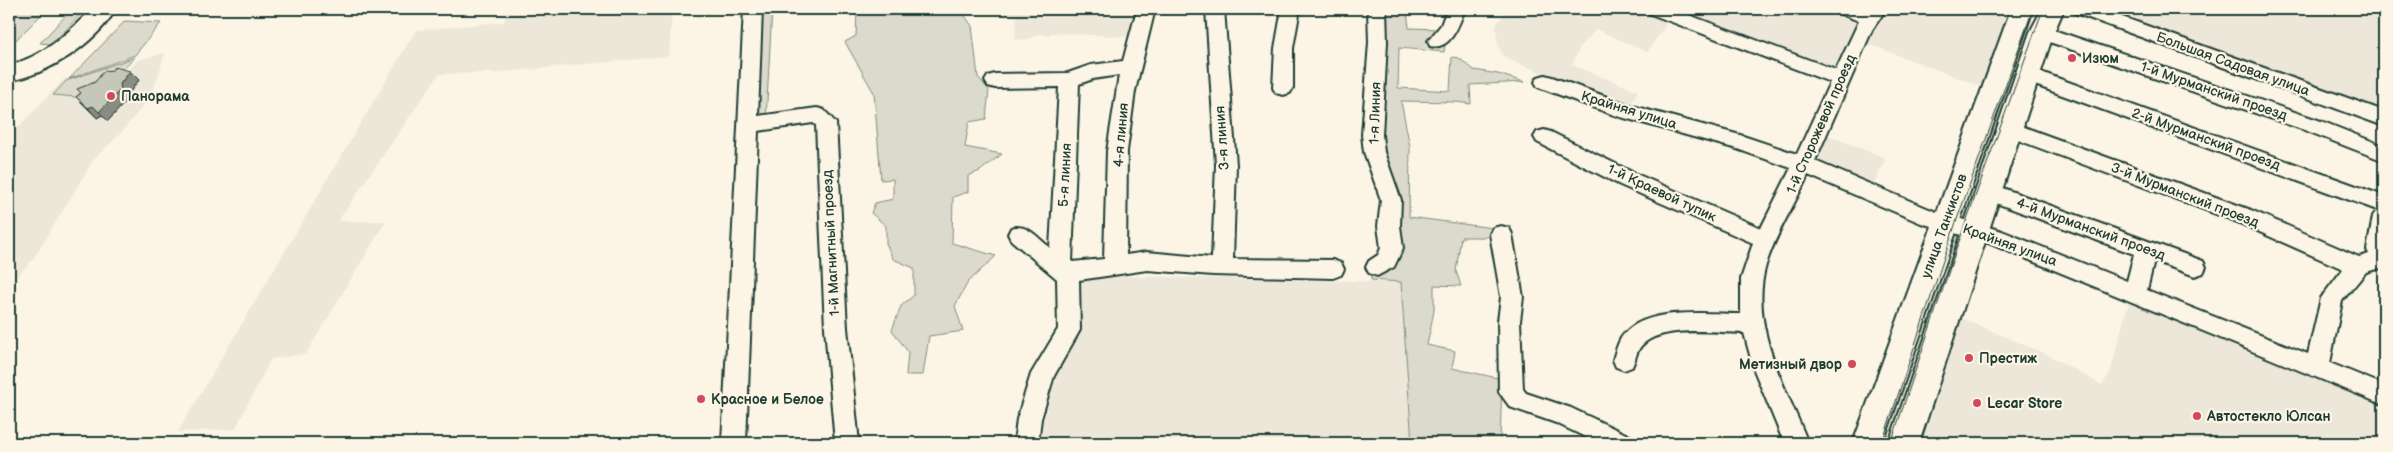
<svg xmlns="http://www.w3.org/2000/svg" width="2393" height="452" viewBox="0 0 2393 452" font-family="'Balsamiq Sans',sans-serif">
<style>
.built{fill:#ece7d8}
.green{fill:#dcdacc;stroke:#7e8c80}
.lines{fill:none;stroke-linecap:round;stroke-linejoin:round}
.minor-casing{stroke:#1f3d34;stroke-width:4}
.major-casing{stroke:#1f3d34;stroke-width:4}
.minor{fill:#fcf5e5;fill-rule:evenodd}
.major{fill:#fcf5e5;fill-rule:evenodd}
.tram{stroke:#1f3d34;stroke-width:1}
.wall{fill:#a9ab9f;stroke:#1f3d34}
.shaded-wall{fill:#8a8b82;stroke:#1f3d34}
.building{fill:#c5c7b9;stroke:#1f3d34}
.poi-dot{fill:#d1495b;stroke:#fcf5e5;stroke-width:2}
.labels{text-anchor:middle;dominant-baseline:central;stroke-width:4.5;stroke-linejoin:round;paint-order:stroke}
.poi-label{font-size:14px;font-weight:bold;fill:#1f3d34;stroke:#fcf5e5;text-anchor:start}
.street-label{font-size:14px;fill:#1f3d34;stroke:#fcf5e5}
</style>
<rect width="100%" height="100%" fill="#fcf5e5"/>
<filter id="ink" filterUnits="userSpaceOnUse"><feTurbulence type="fractalNoise" baseFrequency=".02" numOctaves="2"/><feDisplacementMap in="SourceGraphic" scale="10" xChannelSelector="R" yChannelSelector="G"/><feConvolveMatrix kernelMatrix="1 2 1 2 8 2 1 2 1" color-interpolation-filters="sRGB"/></filter>
<g filter="url(#ink)">
<!-- built -->
<g class="built">
<polygon points="507,9 672,9 669,56 495,73 439,74 338,221 386,221 306,354 271,359 235,429 178,432 416,30 504,22"/>
<polygon points="965,9 1138,9 1133,37 1051,33 1049,35 1038,34 1030,39 1015,40 1017,15"/>
<polygon points="1507,9 1640,9 1669,20 1647,52 1596,29 1579,49 1572,65 1638,91 1629,108 1513,61 1503,56 1497,42 1496,25"/>
<polygon points="1673,9 1833,9 1854,17 1858,21 1840,68 1833,68 1826,67"/>
<polygon points="1885,9 2014,9 1983,87 1863,42 1870,28 1879,21"/>
<polygon points="2088,9 2384,9 2384,116 2350,102"/>
<polygon points="165,53 152,95 120,134 94,159 34,258 9,286 9,137 65,78 128,70 138,60"/>
<polygon points="1824,134 1886,158 1872,188 1814,161"/>
<polygon points="1109,276 1401,282 1412,443 1042,443 1043,423 1056,378 1067,357 1073,331 1076,279"/>
<polygon points="2130,297 2384,403 2384,443 1916,443 1957,316 2050,356 2102,385 2110,373"/>
</g>
<!-- green -->
<g class="green">
<polygon points="9,9 47,9 9,47"/>
<polygon points="759,9 772,9 766,120 755,119"/>
<polygon points="857,9 960,9 972,26 978,77 989,90 986,119 969,122 965,147 1002,154 980,171 968,176 968,192 953,197 952,243 996,256 968,282 955,306 963,331 929,336 923,375 906,375 908,352 892,330 901,306 914,295 914,268 893,259 886,243 886,226 871,213 875,203 893,199 893,179 881,180 874,93 845,42 856,36"/>
<polygon points="1380,9 1407,11 1409,28 1441,29 1447,32 1444,52 1399,48 1398,88 1450,91 1452,57 1459,58 1474,70 1498,74 1524,82 1470,85 1471,104 1456,102 1401,101 1410,147 1409,217 1493,228 1487,237 1461,237 1456,271 1461,286 1434,285 1434,311 1427,345 1455,351 1452,368 1502,379 1500,443 1456,443 1435,439 1434,443 1412,443 1401,282 1371,280 1371,271 1391,264 1379,149 1382,45"/>
<polygon points="69,12 81,14 52,44 40,43"/>
<polygon points="125,21 161,23 135,55 69,79"/>
<polygon points="135,57 104,91 87,98 53,95 66,81"/>
</g>
<g class="lines">
<!-- minor casing -->
<g class="minor-casing">
<g id="minor">
<polygon points="744,9 762,9 758,116 817,108 824,110 836,123 847,328 859,443 835,443 825,328 816,125 813,123 758,131 746,443 722,443"/>
<path d="M1137 9H1155L1135 91 1127 151 1126 255 1147 252 1212 258 1216 165 1206 9H1224L1236 165 1233 259 1333 260 1341 263 1344 269 1341 275 1333 278 1213 275 1147 270 1079 280 1080 330 1054 376 1041 419 1038 443H1014L1017 419 1031 374 1058 329 1057 279 1011 240 1008 234 1011 228C1027 223 1038 238 1050 248L1059 87 995 88 988 86 985 81 988 76 995 74 1068 73 1091 65 1123 61ZM1119 75 1107 151 1104 259 1072 262 1079 84 1093 79Z"/>
<polygon points="1282,9 1300,9 1293,48 1293,88 1290,93 1283,95 1276,93 1273,88 1275,48"/>
<polygon points="1368,9 1386,9 1387,42 1382,135 1384,152 1401,200 1400,226 1403,248 1394,267 1377,276 1369,273 1366,267 1369,261 1378,255 1381,248 1378,226 1381,200 1364,152 1362,135 1369,42"/>
<path d="M1447 9H1465C1459 24 1451 51 1430 46L1428 41 1441 25Z"/>
<path d="M1646 9H1673L1836 70 1859 21 1838 13 1836 9H1886L1872 30 1815 161 1934 211 2002 231 2127 281 2134 254 1980 197 1977 191 1980 185 1987 183 1994 185 2203 261 2206 267 2203 273 2195 276 2154 261 2147 290 2308 354 2321 298 2343 269 2237 222 2002 134 1999 129 2002 124 2009 122 2016 124 2251 210 2359 257 2369 254 2367 250 2373 216 2377 210 2021 80 2018 75 2021 70 2028 68 2035 70 2384 196V267L2366 272 2342 301 2330 363 2384 385V405L1988 243 1921 223 1808 175C1795 205 1775 234 1766 265 1748 327 1787 388 1808 443H1784L1754 370 1744 333C1717 333 1656 323 1639 349 1636 354 1635 361 1632 367L1624 370 1616 367 1613 360C1615 353 1617 345 1621 338 1642 305 1708 314 1741 314V279L1753 243 1620 185 1537 142 1534 137 1537 132 1544 130 1551 132 1634 173 1761 228 1791 168 1737 149 1617 116 1538 87 1535 82 1538 77 1545 75 1552 77 1629 105 1740 135 1797 154 1830 82 1648 13Z"/>
<polygon points="2073,9 2100,9 2384,111 2384,126 2075,13"/>
<polygon points="2042,26 2321,121 2384,146 2384,161 2307,131 2035,37 2033,32 2035,27"/>
<polygon points="1501,226 1509,228 1512,234 1523,297 1520,321 1523,389 1526,393 1571,408 1630,436 1633,443 1598,443 1556,423 1510,407 1499,392 1498,321 1501,297 1490,234 1493,228"/>
</g>
</g>
<!-- major casing -->
<g class="major-casing">
<g id="major">
<path d="M92 9H116C95 44 49 74 9 81V65C43 57 68 33 92 9Z"/>
<polygon points="2011,9 2033,9 1883,443 1853,443"/>
<polygon points="2042,9 2064,9 2054,32 1919,443 1889,443 2030,32"/>
</g>
</g>
<!-- minor -->
<use href="#minor" class="minor"/>
<!-- major -->
<use href="#major" class="major"/>
<!-- tram -->
<g class="tram">
<polyline points="1882,443 1955,225 2033,9"/>
<polyline points="1891,443 1958,244 2043,9"/>
</g>
</g>
<!-- wall -->
<g class="wall">
<polygon points="2131,9 2149,9 2139,14"/>
<polygon points="139,80 129,93 129,98 108,121 102,115 97,118 76,97 95,82"/>
</g>
<!-- shaded-wall -->
<g class="shaded-wall">
<polygon points="2142,9 2149,9 2139,14"/>
<polygon points="130,71 139,80 129,93 129,98 108,121 99,112"/>
<polygon points="93,106 102,115 97,118 88,108"/>
</g>
<!-- building -->
<polygon class="building" points="115,67 130,71 120,84 121,89 99,112 93,106 88,108 76,97 81,93 77,89 95,82 104,71 112,70"/>
</g>
<!-- markers -->
<g class="poi-dot">
<circle cx="2072" cy="58" r="5"/>
<circle cx="111" cy="96" r="5"/>
<circle cx="1969" cy="358" r="5"/>
<circle cx="1852" cy="364" r="5"/>
<circle cx="701" cy="399" r="5"/>
<circle cx="1977" cy="403" r="5"/>
<circle cx="2197" cy="416" r="5"/>
</g>
<g class="labels">
<!-- poi labels -->
<g class="poi-label">
<text x="2082" y="58">Изюм</text>
<text x="121" y="96">Панорама</text>
<text x="1979" y="358">Престиж</text>
<text x="1842" y="364" text-anchor="end">Метизный двор</text>
<text x="711" y="399">Красное и Белое</text>
<text x="1987" y="403">Lecar Store</text>
<text x="2207" y="416">Автостекло Юлсан</text>
</g>
<!-- street labels -->
<g class="street-label">
<text transform="translate(2233 64) rotate(20)">Большая Садовая улица</text>
<text transform="translate(2214 91) rotate(19)">1-й Мурманский проезд</text>
<text transform="translate(1629 110) rotate(17)">Крайняя улица</text>
<text transform="translate(1375 113) rotate(-88)">1-я Линия</text>
<text transform="translate(1821 124) rotate(-66)">1-й Сторожевой проезд</text>
<text transform="translate(1121 135) rotate(-85)">4-я линия</text>
<text transform="translate(1222 138) rotate(-94)">3-я линия</text>
<text transform="translate(2206 139) rotate(20)">2-й Мурманский проезд</text>
<text transform="translate(1065 175) rotate(-87)">5-я линия</text>
<text transform="translate(1662 193) rotate(25)">1-й Краевой тупик</text>
<text transform="translate(2185 195) rotate(21)">3-й Мурманский проезд</text>
<text transform="translate(1944 226) rotate(-70)">улица Танкистов</text>
<text transform="translate(2091 229) rotate(20)">4-й Мурманский проезд</text>
<text transform="translate(831 243) rotate(-93)">1-й Магнитный проезд</text>
<text transform="translate(2010 245) rotate(20)">Крайняя улица</text>
</g>
</g>
<!-- margin -->
<rect width="2393" height="452" fill="none" stroke="#fcf5e5" stroke-width="30"/>
<rect x="15" y="15" width="2363" height="422" fill="none" stroke="#1f3d34" stroke-width="2" filter="url(#ink)"/>
</svg>
